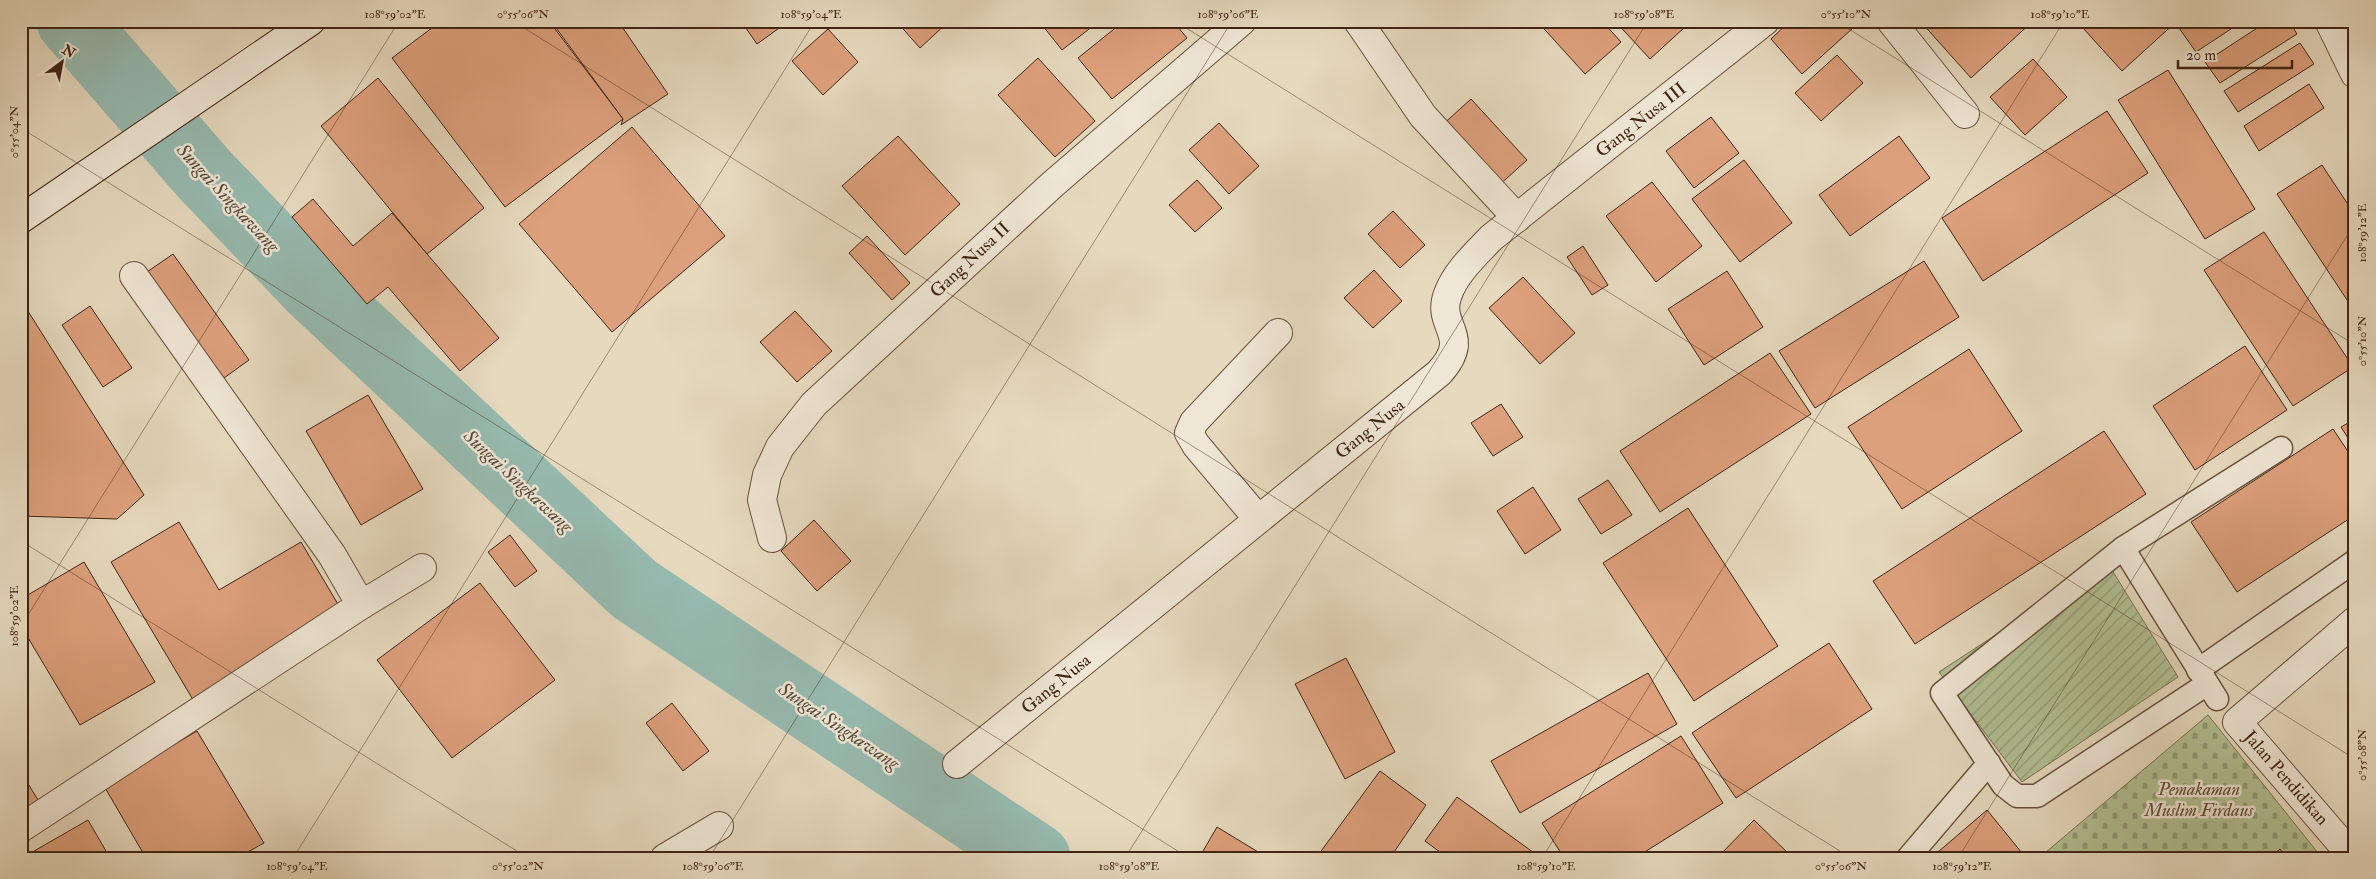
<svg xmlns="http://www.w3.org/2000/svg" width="2376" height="879" viewBox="0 0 2376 879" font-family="'IM FELL Double Pica',serif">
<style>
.cemetery{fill:url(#cemetery-stones);stroke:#7a7254}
.garden{fill:url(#garden-furrows);stroke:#7a7254}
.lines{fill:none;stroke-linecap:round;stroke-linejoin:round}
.river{stroke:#96bab0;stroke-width:69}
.building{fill:#dda07c;stroke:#412413}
.lane-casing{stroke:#6a513e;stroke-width:25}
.street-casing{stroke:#6a513e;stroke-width:30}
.secondary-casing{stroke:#412413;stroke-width:30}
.lane{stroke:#efe6d5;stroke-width:22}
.street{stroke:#efe6d5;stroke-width:28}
.secondary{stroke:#efe6d5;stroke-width:28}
.ticks{fill:none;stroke:#412413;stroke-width:1;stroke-opacity:0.45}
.labels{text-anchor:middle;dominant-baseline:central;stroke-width:5;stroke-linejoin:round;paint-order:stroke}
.street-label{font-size:18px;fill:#412413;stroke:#efe6d5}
.park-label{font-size:18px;font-style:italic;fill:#5d4b33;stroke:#efe6d5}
.water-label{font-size:19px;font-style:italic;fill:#564a3a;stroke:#efe6d5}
.neatline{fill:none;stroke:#412413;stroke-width:2}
.ticks-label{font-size:12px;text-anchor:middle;fill:#412413}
</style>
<defs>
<pattern id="cemetery-stones" width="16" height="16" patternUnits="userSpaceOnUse" patternTransform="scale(1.25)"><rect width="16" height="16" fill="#b2c094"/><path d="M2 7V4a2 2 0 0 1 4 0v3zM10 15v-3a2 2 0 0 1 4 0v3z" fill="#929c78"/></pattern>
<pattern id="garden-furrows" width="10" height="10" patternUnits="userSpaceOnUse" patternTransform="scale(1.25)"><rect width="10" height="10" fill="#b2c094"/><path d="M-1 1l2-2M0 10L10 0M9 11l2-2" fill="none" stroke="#929c78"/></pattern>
</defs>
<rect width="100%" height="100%" fill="#e6d9be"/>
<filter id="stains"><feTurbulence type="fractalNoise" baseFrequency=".004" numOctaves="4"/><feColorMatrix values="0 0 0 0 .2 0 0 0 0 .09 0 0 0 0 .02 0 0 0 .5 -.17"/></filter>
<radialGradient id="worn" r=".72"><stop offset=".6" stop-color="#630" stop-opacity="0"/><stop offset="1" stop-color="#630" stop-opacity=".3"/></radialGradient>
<!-- cemetery -->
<polygon class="cemetery" points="2208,715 2322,858 2039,858"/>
<!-- garden -->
<polygon class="garden" points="2107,562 2178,677 2022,782 1939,672"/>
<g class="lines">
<!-- river -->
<polyline class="river" points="71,21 203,173 311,286 634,589 1036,858"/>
</g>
<!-- building -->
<g class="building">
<polygon points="441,21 549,21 623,119 505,207 392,58"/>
<polygon points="551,21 618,21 668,94 621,125 623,119"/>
<polygon points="741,21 789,21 757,44"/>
<polygon points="896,21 945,21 947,23 920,48"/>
<polygon points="1039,21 1089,21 1093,26 1062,50"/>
<polygon points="1124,21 1173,21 1187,38 1112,99 1078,58"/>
<polygon points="1537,21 1602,21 1621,42 1585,74"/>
<polygon points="1615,21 1680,21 1685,27 1650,59"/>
<polygon points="1717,21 1731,21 1723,28"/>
<polygon points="1790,21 1846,21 1853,28 1802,74 1771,39"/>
<polygon points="1922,21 2033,21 1971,78 1921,22"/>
<polygon points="2088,21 2177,21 2122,71 2082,27"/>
<polygon points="2189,21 2243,21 2196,52 2179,28"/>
<polygon points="2268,21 2289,21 2297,34 2220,83 2205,62"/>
<polygon points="828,29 858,62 823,95 792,61"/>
<polygon points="2300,43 2314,64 2238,112 2224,91"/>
<polygon points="1837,55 1863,83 1821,121 1795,93"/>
<polygon points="1038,58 1095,121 1055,157 998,95"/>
<polygon points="2033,59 2067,97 2025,135 1990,97"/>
<polygon points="2168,70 2255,209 2205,239 2118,100"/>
<polygon points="378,78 484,208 427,254 321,126"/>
<polygon points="2309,84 2324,108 2259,151 2244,126"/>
<polygon points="1471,99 1527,160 1496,188 1440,127"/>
<polygon points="2107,111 2148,173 1983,281 1942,218"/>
<polygon points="1711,117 1739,153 1694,188 1666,151"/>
<polygon points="1219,123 1259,166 1229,194 1189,150"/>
<polygon points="632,127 725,236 612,332 519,224"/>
<polygon points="898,136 960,204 905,255 842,186"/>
<polygon points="1899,136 1930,178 1850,236 1819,195"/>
<polygon points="1744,160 1792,223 1740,262 1692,199"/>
<polygon points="2322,165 2355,215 2355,312 2277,194"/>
<polygon points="1197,180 1222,208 1195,232 1169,205"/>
<polygon points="1652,182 1702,246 1656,282 1606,216"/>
<polygon points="313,199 353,246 392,213 499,338 460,371 388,287 367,304 292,217"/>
<polygon points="1393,211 1425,245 1400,268 1368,234"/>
<polygon points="2264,232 2353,367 2293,406 2204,270"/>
<polygon points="867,236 910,283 892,300 849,253"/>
<polygon points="1583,246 1608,285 1592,295 1567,257"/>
<polygon points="173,254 249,360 224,378 147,272"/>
<polygon points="1924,261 1959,317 1815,408 1779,351"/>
<polygon points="1374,270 1402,301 1373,328 1344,298"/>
<polygon points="1727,271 1763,327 1704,365 1668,309"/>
<polygon points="1523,277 1575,333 1540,364 1489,308"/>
<polygon points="90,306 132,368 103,387 62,325"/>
<polygon points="26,308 144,495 117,519 21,516 21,311"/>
<polygon points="795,311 832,351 797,382 760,342"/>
<polygon points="2245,346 2287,410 2195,470 2153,406"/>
<polygon points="1969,349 2022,431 1902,509 1848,427"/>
<polygon points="1770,353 1811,414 1660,512 1620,451"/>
<polygon points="368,395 423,489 361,525 306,431"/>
<polygon points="1501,404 1523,437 1493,456 1471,423"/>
<polygon points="2355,419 2355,449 2341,427"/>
<polygon points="2333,429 2355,462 2355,515 2237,592 2191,522"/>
<polygon points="2104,431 2146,494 1915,644 1873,581"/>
<polygon points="1608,480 1632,515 1601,534 1578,499"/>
<polygon points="1533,487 1561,530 1525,554 1497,511"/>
<polygon points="1688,508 1778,646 1694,701 1603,563"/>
<polygon points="814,520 851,561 817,591 781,551"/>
<polygon points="179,522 219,590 301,542 345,616 195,703 111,562"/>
<polygon points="510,535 537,571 515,587 488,552"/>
<polygon points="84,562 155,682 80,725 21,626 21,599"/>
<polygon points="480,583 555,680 452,758 377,660"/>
<polygon points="1829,643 1872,709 1736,798 1692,733"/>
<polygon points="1346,658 1395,752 1345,779 1295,684"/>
<polygon points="1648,673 1677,724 1520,813 1491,761"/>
<polygon points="672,703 709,751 683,771 646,723"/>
<polygon points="197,731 264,843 237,858 146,858 104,786"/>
<polygon points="1681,736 1723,803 1635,858 1564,858 1542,823"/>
<polygon points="1380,771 1426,805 1390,858 1316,858"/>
<polygon points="21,772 41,805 21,817"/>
<polygon points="1457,797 1541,858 1448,858 1425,841"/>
<polygon points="1987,810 2026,858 1931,858"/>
<polygon points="88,820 110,858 22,858"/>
<polygon points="1754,820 1793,858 1717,858"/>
<polygon points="1217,827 1268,858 1199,858"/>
<polygon points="2280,849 2287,858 2270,858"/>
</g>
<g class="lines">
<!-- lane casing -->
<g class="lane-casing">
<g id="lane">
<polyline points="2123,548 1942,693 2003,785 2017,796 2037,796 2207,684"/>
<polyline points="2198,670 2355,561"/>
<polyline points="2217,699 2123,548 2281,448"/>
<polyline points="1908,858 1989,763"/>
</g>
</g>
<!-- street casing -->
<g class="street-casing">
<g id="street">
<polyline points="1358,21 1423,116 1517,218"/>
<polyline points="1891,21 1965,114"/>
<polyline points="2329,21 2355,74"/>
<polyline points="1258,519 1196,445 1189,433 1194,422 1278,333"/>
<polyline points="772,538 762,500 767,475 780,447 814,404 1053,184 1242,21"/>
<polyline points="361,605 422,568"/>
<path d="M957 764 1439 373C1474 335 1435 327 1448 294 1456 272 1476 254 1491 238L1765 21"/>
<polyline points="21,828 361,605 332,555 134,276"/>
<polyline points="665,858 719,826"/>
<polyline points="2354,858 2237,722 2355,621"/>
</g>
</g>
<!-- secondary casing -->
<g class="secondary-casing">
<polyline id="secondary" points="21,219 311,21"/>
</g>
<!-- lane -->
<use href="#lane" class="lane"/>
<!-- street -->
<use href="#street" class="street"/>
<!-- secondary -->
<use href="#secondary" class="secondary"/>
</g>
<!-- ticks -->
<path class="ticks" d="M513 21 1851 858M1175 21 2355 759M1836 21 2355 345M21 128 1189 858M21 541 528 858M21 626 399 21M293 858 815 21M709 858 1232 21M1125 858 1648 21M1542 858 2064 21M1958 858 2355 223"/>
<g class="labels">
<!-- street labels -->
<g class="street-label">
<text transform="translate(1641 120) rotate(-38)">Gang Nusa III</text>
<text transform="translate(970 260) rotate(-43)">Gang Nusa II</text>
<text transform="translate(1370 429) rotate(-39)">Gang Nusa</text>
<text transform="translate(1056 684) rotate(-39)">Gang Nusa</text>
<text transform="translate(2286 778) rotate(49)">Jalan Pendidikan</text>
</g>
<!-- park labels -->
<g class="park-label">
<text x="2199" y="789">Pemakaman<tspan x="2199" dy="21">Muslim Firdaus</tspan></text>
</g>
<!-- water labels -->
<g class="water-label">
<text transform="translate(228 198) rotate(47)">Sungai Singkawang</text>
<text transform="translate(518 481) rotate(43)">Sungai Singkawang</text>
<text transform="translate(839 726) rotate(34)">Sungai Singkawang</text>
</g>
</g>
<!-- margin -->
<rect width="2376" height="879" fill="none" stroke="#e6d9be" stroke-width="55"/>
<!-- north arrow -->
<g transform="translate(62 62) rotate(32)" stroke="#efe6d5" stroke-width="4" paint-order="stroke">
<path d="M0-4L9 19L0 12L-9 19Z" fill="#412413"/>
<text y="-8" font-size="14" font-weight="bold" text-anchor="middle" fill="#412413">N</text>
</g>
<!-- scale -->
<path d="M2178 60v8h114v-8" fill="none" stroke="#412413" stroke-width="2.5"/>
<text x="2186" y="60" font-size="15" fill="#412413" stroke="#efe6d5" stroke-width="4" paint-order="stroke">20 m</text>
<rect x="28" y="28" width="2320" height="824" class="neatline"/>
<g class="ticks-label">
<text x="395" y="18">108°59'02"E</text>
<text x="523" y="18">0°55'06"N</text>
<text x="811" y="18">108°59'04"E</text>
<text x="1228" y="18">108°59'06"E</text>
<text x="1644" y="18">108°59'08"E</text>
<text x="1846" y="18">0°55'10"N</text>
<text x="2060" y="18">108°59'10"E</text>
<text transform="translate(14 132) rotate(-90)" y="4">0°55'04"N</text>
<text transform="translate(2362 233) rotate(-90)" y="4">108°59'12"E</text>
<text transform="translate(2362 341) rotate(-90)" y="4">0°55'10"N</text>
<text transform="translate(14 616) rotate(-90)" y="4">108°59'02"E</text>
<text transform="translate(2362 755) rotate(-90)" y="4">0°55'08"N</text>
<text x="297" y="870">108°59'04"E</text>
<text x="518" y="870">0°55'02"N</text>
<text x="713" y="870">108°59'06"E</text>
<text x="1129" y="870">108°59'08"E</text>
<text x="1546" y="870">108°59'10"E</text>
<text x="1841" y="870">0°55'06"N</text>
<text x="1962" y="870">108°59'12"E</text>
</g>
<rect width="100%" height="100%" filter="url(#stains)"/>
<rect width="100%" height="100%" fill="url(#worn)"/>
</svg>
